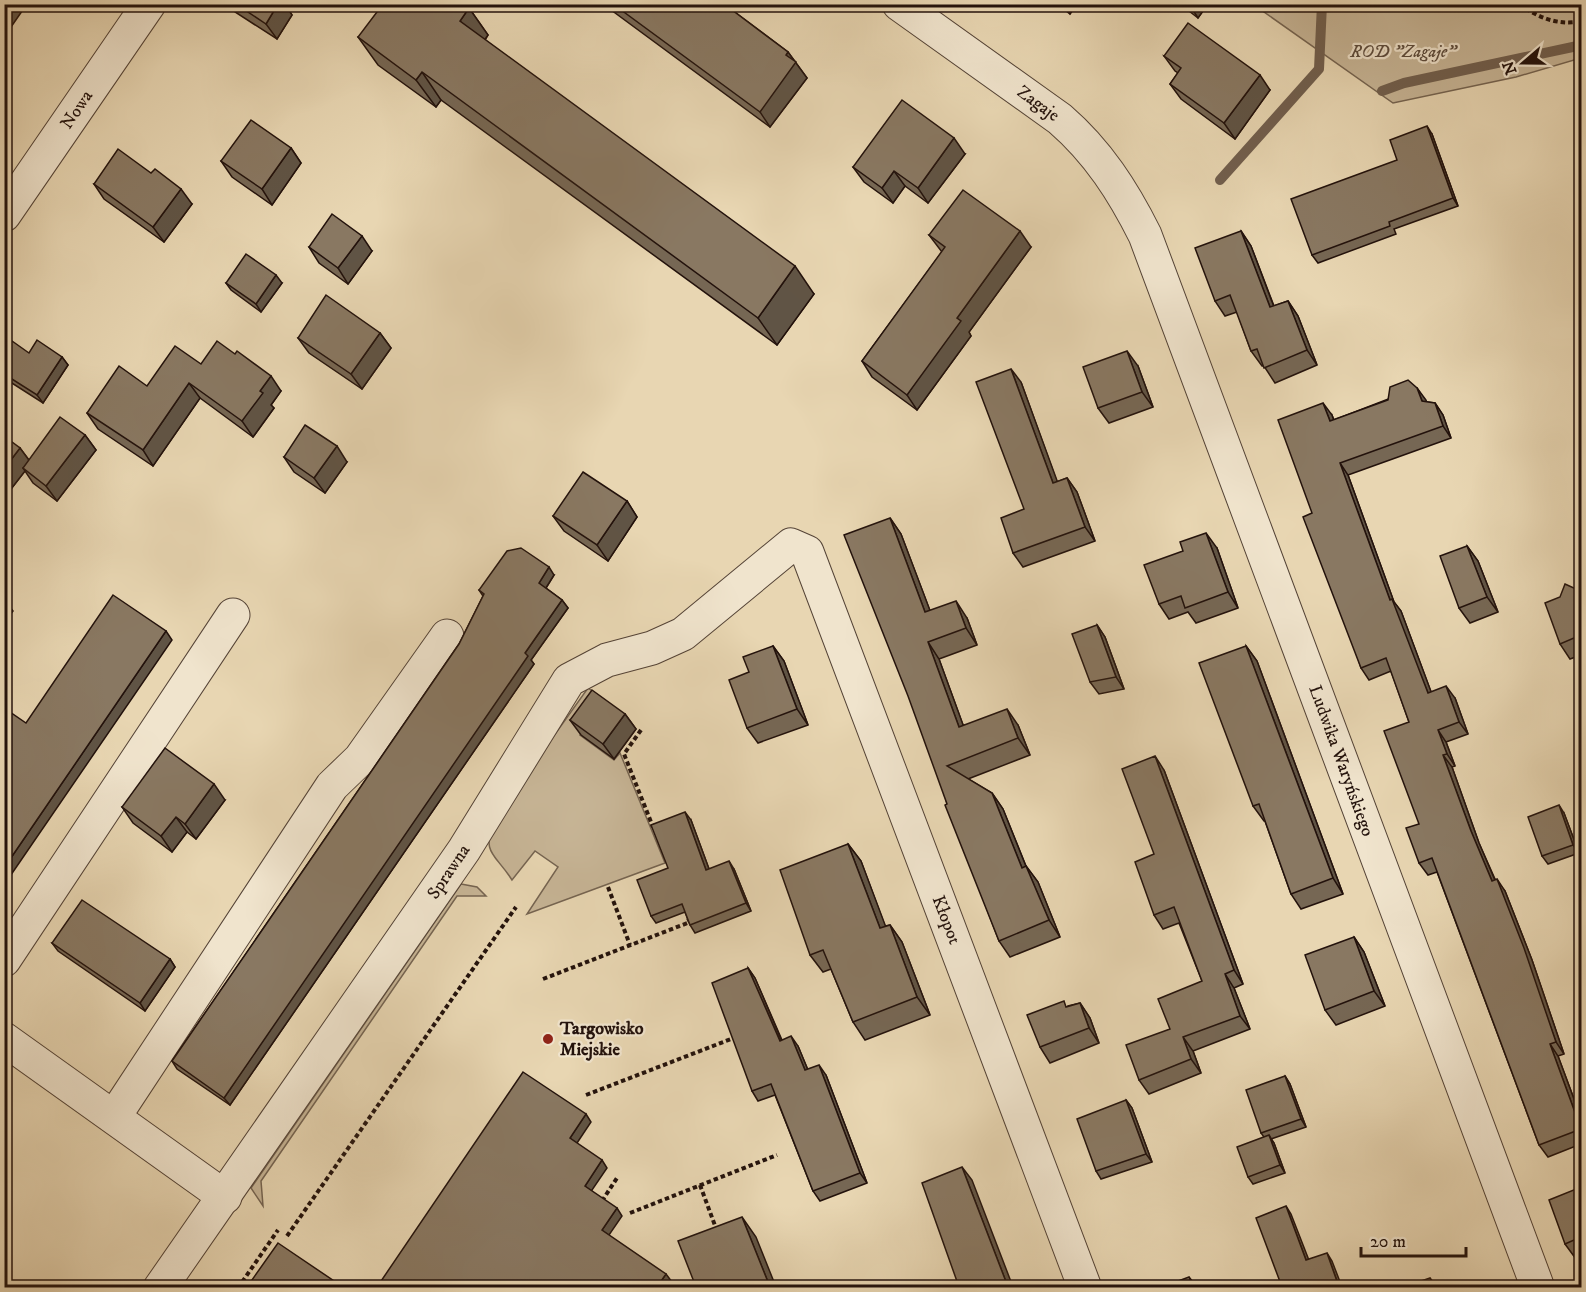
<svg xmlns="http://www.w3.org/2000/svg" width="1586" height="1292" viewBox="0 0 1586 1292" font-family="'IM FELL DW Pica',serif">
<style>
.green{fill:#c7b596;stroke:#756451;stroke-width:1.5}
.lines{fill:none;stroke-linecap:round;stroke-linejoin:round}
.stream{stroke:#715f4e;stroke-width:10}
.minor-casing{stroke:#544336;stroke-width:35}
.path{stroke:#23120c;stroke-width:4;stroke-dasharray:4.5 3;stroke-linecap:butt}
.minor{stroke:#f0e4cd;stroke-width:33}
.wall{fill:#766754;stroke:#23120c;stroke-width:1.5}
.shaded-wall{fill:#605445;stroke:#23120c;stroke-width:1.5}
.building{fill:#897862;stroke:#23120c;stroke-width:1.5}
.poi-dot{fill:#8f2418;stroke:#f0e4cd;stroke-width:2}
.labels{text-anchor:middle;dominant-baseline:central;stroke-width:4.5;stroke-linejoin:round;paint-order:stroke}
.park-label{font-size:18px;font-style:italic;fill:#5c4b3c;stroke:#f0e4cd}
.street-label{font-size:18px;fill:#23120c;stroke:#f0e4cd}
.poi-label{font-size:18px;font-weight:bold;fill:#23120c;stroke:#f0e4cd;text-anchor:start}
</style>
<rect width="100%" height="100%" fill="#e8d6b2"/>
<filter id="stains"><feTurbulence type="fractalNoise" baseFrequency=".00333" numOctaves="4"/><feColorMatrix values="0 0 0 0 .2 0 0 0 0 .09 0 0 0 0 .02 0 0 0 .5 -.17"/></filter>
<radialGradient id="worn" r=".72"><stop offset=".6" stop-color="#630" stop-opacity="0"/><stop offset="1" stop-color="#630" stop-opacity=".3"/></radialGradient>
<!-- green -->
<g class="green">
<polygon points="1254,5 1581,5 1581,58 1516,77 1393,103"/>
<path d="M588 688 605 700 580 735 614 760 620 753 665 863 527 914 558 867 535 851 512 880C495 853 482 855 493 821Z"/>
<polygon points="461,884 477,887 486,896 457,896 261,1181 263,1206 251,1188"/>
</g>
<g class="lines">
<!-- stream -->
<g class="stream">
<polyline points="1382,91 1404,83 1582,45"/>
<polyline points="1220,180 1319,69 1322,4"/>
</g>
<!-- minor casing -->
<g class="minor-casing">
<g id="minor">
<path d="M899 4 1060 119C1098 152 1123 191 1145 235L1538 1288"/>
<polyline points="4,215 149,4"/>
<polyline points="4,960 233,615"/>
<polyline points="4,1039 225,1197"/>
<polyline points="114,1117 332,786 360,759 447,636"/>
<polyline points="160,1288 464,850 569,680 607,660 652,648 683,634 791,545 807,552 1085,1288"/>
</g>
</g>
<!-- path -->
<g class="path">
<path d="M1520 4C1538 18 1559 26 1582 21"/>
<polyline points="641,730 624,754 653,827"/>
<polyline points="608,887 630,945"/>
<polyline points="543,979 690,922 688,918"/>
<polyline points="586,1095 731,1039"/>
<polyline points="700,1185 717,1231"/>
<polyline points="602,1201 617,1178"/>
<polyline points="630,1213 777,1155"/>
<polyline points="287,1236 516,907"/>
<polyline points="238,1288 278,1230"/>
</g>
<!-- minor -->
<use href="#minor" class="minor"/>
</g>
<!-- wall -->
<g class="wall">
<polygon points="229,4 285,4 292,15 277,39 235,12"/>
<polygon points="603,4 724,4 788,52 807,78 770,127"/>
<polygon points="1057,4 1077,4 1070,14"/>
<polygon points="1180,4 1208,4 1198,18"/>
<polygon points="469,8 488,35 485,40 814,294 777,345 441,100 436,107 378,65 358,37"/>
<polygon points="1164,56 1270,90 1235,139 1181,99 1170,84 1178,73 1175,71"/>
<polygon points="1432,134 1458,206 1394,229 1396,234 1318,263 1312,255 1397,160"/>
<polygon points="291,148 301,163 272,205 232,177 221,161"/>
<polygon points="965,154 928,203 905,186 893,203 864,182 853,167"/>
<polygon points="94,184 192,204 164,242 104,199"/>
<polygon points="1241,231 1251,246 1274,306 1288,301 1298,316 1317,365 1275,383 1264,366 1262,366 1251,351 1237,312 1225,316 1215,301"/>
<polygon points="929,235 1031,247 969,332 971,336 917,410 872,377 862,361 942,252"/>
<polygon points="309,247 372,251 348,284 319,263"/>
<polygon points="226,283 282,283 261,312 231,290"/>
<polygon points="380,333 391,348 362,389 309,353 298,338"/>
<polygon points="4,353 29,353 62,357 68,365 43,403 4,378"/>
<polygon points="201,364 281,391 271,405 274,408 253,437 200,398 153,466 98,429 87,413 147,386"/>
<polygon points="1138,366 1153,407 1109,423 1098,408"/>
<polygon points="1021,382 1057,482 1067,478 1077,492 1095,541 1023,567 1013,553 1024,509"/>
<polygon points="1417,388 1426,402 1435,403 1443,415 1451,438 1348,475 1394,602 1401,611 1431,692 1455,698 1468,734 1446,742 1455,766 1452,767 1479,843 1495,879 1505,891 1532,960 1564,1054 1558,1056 1581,1118 1581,1144 1548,1157 1539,1145 1437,872 1428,875 1419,863 1419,824 1409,722 1391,671 1369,680 1361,668 1312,513 1332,415 1334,420"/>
<polygon points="85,435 96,450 57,501 33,483 25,471 4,498 20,448 29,460"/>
<polygon points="284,457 347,462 325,493 294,472"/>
<polygon points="627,501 637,517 608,561 564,531 553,516"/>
<polygon points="890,518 901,534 930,611 967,618 977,645 939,659 963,725 1018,725 1030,755 968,779 992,793 1003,809 1026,866 1038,882 1060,937 1010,957 999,941 947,804"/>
<polygon points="1467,546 1478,561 1498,612 1470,623 1459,608"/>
<polygon points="1217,548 1238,608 1196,623 1188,612 1169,619 1159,604"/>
<polygon points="554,575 546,588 562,600 568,608 531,660 534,664 230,1105 177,1069 172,1061 459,644 483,596 479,590"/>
<polygon points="1581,588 1581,655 1570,659 1560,644 1578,590"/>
<polygon points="1097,625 1105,637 1124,689 1099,694 1090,682"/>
<polygon points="773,646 784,661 808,725 758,743 747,728 749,672"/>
<polygon points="1246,646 1257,661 1343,894 1301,909 1291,894 1265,821 1264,821 1253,806"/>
<polygon points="625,714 636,729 614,759 581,735 570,720"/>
<polygon points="1164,770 1243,984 1234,988 1250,1029 1193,1051 1201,1073 1149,1094 1139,1080 1170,1029 1202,981 1179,923 1163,929 1154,915 1154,854"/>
<polygon points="225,800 196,839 187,832 172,852 133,823 122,807"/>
<polygon points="1564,813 1579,853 1548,864 1542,856"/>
<polygon points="691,820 709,869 734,869 751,911 695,933 690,925 685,912 656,923 651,916 668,868"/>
<polygon points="848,844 861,861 885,926 890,925 902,942 930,1015 865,1040 853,1022 831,969 823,972 810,955"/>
<polygon points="1354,937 1364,952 1385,1006 1336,1025 1325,1010"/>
<polygon points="52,943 170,959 175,967 145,1011 58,951"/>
<polygon points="748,968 755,978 782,1040 798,1046 808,1070 826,1075 867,1183 820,1201 813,1191 775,1095 758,1101 752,1091"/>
<polygon points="1080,1003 1090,1018 1099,1043 1050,1063 1040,1047 1068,1006"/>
<polygon points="1285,1076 1290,1084 1306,1127 1271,1139 1274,1143 1285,1173 1253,1184 1248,1177 1264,1137 1261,1133"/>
<polygon points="1126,1100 1132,1108 1152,1162 1101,1179 1096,1171"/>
<polygon points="1581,1187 1581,1257 1576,1259 1565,1244"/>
</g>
<!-- shaded-wall -->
<g class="shaded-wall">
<polygon points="13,4 27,4 4,37 4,17"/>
<polygon points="278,4 285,4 292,15 277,39 266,24"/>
<polygon points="1063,4 1077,4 1070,14"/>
<polygon points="1189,4 1208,4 1198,18"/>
<polygon points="469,8 488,35 479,48 460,21"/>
<polygon points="788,52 807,78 770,127 760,112 786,55"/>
<polygon points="4,57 11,67 4,77"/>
<polygon points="422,72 441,100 436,107 416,80"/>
<polygon points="1260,75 1270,90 1235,139 1224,123"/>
<polygon points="1427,126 1432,134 1458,206 1453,198"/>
<polygon points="954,138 965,154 928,203 918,188"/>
<polygon points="291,148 301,163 272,205 262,189"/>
<polygon points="894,171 905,186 893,203 882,188"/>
<polygon points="181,189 192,204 164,242 153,227"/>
<polygon points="1020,231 1031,247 969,332 971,336 917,410 907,395 957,318"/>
<polygon points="1241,231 1251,246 1280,323 1270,307"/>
<polygon points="362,236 372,251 348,284 338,268"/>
<polygon points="795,266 814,294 777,345 758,318"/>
<polygon points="276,275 282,283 261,312 256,304"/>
<polygon points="1288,301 1298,316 1317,365 1307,350"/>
<polygon points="380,333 391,348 362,389 351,374"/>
<polygon points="1127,351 1138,366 1153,407 1142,392"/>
<polygon points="62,357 68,365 43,403 37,395"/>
<polygon points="1011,369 1021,382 1063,497 1053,483"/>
<polygon points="271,376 281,391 271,405 274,408 253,437 242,421 260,391"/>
<polygon points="189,383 200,398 153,466 143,450"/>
<polygon points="1417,388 1426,400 1430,413 1422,401"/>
<polygon points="1323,403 1332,415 1338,433 1330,421"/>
<polygon points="1435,403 1443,415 1451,438 1443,426"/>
<polygon points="85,435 96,450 57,501 46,486"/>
<polygon points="337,446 347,462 325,493 314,478"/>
<polygon points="20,448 31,463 23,468 25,471 4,498 4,469"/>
<polygon points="1340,463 1348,475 1394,602 1401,611 1436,705 1428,693 1390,600"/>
<polygon points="1067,478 1077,492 1095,541 1085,527"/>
<polygon points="627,501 637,517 608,561 597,545"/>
<polygon points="890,518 901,534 937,629 925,612"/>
<polygon points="1206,533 1217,548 1238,608 1228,592"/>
<polygon points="1467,546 1478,561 1498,612 1487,597"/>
<polygon points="549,567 554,575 544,591 539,583"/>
<polygon points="4,599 13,611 4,623"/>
<polygon points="562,600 568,608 531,660 534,664 230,1105 224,1098 525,653"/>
<polygon points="956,601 967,618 977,645 966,628"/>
<polygon points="1097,625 1105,637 1124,689 1116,677"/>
<polygon points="166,631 172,640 4,885 4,868"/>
<polygon points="928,642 939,659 970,744 959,727"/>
<polygon points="773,646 784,661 808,725 797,709"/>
<polygon points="1246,646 1257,661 1343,894 1333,878"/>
<polygon points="1446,686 1455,698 1468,734 1459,722"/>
<polygon points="1007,709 1018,725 1030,755 1018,738"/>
<polygon points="625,714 636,729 614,759 603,744"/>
<polygon points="1438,730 1446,742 1455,766 1447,754"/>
<polygon points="1443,755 1452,767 1479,843 1500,892 1492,881 1471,831"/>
<polygon points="1155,756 1164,770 1243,984 1234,970"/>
<polygon points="214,784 225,800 196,839 185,824"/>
<polygon points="992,793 1003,809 1033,884 1022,868"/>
<polygon points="1559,805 1564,813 1579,853 1573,845"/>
<polygon points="685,812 691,820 712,877 706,870"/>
<polygon points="176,817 187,832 172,852 161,836"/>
<polygon points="848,844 861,861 893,946 880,928"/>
<polygon points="729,861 734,869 751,911 746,903"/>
<polygon points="1026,866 1038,882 1060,937 1049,920"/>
<polygon points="1497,879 1505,891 1532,960 1564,1054 1556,1042"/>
<polygon points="890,925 902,942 930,1015 917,997"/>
<polygon points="1354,937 1364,952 1385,1006 1374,991"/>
<polygon points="170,959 175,967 145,1011 140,1003"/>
<polygon points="748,968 755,978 786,1051 780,1041"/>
<polygon points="1225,974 1234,988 1250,1029 1240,1016"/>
<polygon points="1080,1003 1090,1018 1099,1043 1089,1028"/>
<polygon points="791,1036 798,1046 812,1080 805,1070"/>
<polygon points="1183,1037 1193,1051 1201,1073 1191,1059"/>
<polygon points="1550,1044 1558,1056 1581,1118 1581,1129"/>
<polygon points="819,1065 826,1075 867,1183 860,1173"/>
<polygon points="1285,1076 1290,1084 1306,1127 1301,1119"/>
<polygon points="1126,1100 1132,1108 1152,1162 1146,1154"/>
<polygon points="586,1114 591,1122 575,1146 570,1138"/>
<polygon points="1269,1135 1274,1143 1285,1173 1280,1165"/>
<polygon points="602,1160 607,1168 590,1193 585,1186"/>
<polygon points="962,1167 972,1180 1013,1287 1008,1287"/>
<polygon points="1286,1206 1291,1214 1312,1268 1306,1260"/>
<polygon points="617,1208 622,1216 607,1238 602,1230"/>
<polygon points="742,1217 756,1237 776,1287 770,1287"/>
<polygon points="1327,1253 1332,1261 1342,1287 1339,1287"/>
<polygon points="666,1274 672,1282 668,1287 657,1287"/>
<polygon points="1189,1277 1197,1287 1193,1287"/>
<polygon points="1430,1278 1437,1287 1434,1287"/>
</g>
<!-- building -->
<g class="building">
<polygon points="4,4 13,4 4,17"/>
<polygon points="236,4 278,4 266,24"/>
<polygon points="383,4 465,4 469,8 460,21 795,266 758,318 422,72 416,80 358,37"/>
<polygon points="613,4 724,4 788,52 786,55 796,62 760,112"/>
<polygon points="1188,23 1260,75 1224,123 1170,84 1181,68 1164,56"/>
<polygon points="902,100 954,138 918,188 894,171 882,188 853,167"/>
<polygon points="251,120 291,148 262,189 221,161"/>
<polygon points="1427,126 1453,198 1389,222 1390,226 1312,255 1291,199 1397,160 1390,140"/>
<polygon points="118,149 151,173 155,169 181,189 153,227 94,184"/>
<polygon points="963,190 1020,231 957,318 961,321 907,395 862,361 945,247 929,235"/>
<polygon points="332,214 362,236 338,268 309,247"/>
<polygon points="1241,231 1270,307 1288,301 1307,350 1264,368 1257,349 1251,351 1230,295 1215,301 1195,248"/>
<polygon points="246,254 276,275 256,304 226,283"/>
<polygon points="326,295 380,333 351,374 298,338"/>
<polygon points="37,340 62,357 37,395 4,374 4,353 12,341 29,353"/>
<polygon points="217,341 235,354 237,351 271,376 260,391 263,393 242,421 189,383 143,450 87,413 119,366 147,386 175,346 201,364"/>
<polygon points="1127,351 1142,392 1098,408 1083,367"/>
<polygon points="1011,369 1053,483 1067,478 1085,527 1013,553 1001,518 1024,509 976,382"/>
<polygon points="1408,380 1417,388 1422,401 1435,403 1443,426 1340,463 1390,600 1392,599 1428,693 1446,686 1459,722 1438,730 1447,754 1443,755 1471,831 1492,881 1497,879 1524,948 1556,1042 1550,1044 1581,1129 1539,1145 1432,858 1419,863 1406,828 1419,824 1384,731 1409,722 1386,658 1361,668 1303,517 1312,513 1278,420 1323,403 1330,421 1388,400 1390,387"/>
<polygon points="60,417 85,435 46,486 23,468"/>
<polygon points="305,425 337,446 314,478 284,457"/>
<polygon points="4,436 20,448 4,469"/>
<polygon points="583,472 627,501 597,545 553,516"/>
<polygon points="890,518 925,612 956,601 966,628 928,642 959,727 1007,709 1018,738 947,766 992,793 1022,868 1026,866 1049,920 999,941 945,805 947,804 908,696 844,535"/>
<polygon points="1206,533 1228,592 1185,608 1181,596 1159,604 1144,565 1183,551 1180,542"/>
<polygon points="1467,546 1487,597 1459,608 1440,556"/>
<polygon points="521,548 549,567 539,583 562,600 525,653 528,656 224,1098 172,1061 459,644 484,594 479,590 507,551"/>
<polygon points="1565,584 1578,590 1581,588 1581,635 1560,644 1545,603 1560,597"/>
<polygon points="113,595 166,631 4,868 4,708 26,723"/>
<polygon points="1097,625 1116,677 1090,682 1072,634"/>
<polygon points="773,646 797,709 747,728 729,680 749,672 743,657"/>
<polygon points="1246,646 1333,878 1291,894 1259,804 1253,806 1199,663"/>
<polygon points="592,690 625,714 603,744 570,720"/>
<polygon points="165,748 214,784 185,824 176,817 161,836 122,807"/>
<polygon points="1155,756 1234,970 1225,974 1240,1016 1183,1037 1191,1059 1139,1080 1126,1045 1170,1029 1158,999 1202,981 1174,907 1154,915 1135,862 1154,854 1122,769"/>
<polygon points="1559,805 1573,845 1542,856 1528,817"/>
<polygon points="685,812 706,870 729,861 746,903 690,925 682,904 651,916 637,880 668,868 651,825"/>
<polygon points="848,844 880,928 890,925 917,997 853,1022 823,950 810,955 780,870"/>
<polygon points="82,900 170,959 140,1003 52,943"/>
<polygon points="1354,937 1374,991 1325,1010 1305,955"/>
<polygon points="748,968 780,1041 791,1036 805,1070 819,1065 860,1173 813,1191 771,1084 752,1091 712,983"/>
<polygon points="1064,1001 1066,1007 1080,1003 1089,1028 1040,1047 1027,1015"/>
<polygon points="523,1072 586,1114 570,1138 602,1160 585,1186 617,1208 602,1230 666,1274 657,1287 377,1287"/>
<polygon points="1285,1076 1301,1119 1261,1133 1246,1090"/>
<polygon points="1126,1100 1146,1154 1096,1171 1077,1119"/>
<polygon points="1269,1135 1280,1165 1248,1177 1237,1147"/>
<polygon points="962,1167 1008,1287 959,1287 922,1183"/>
<polygon points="1581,1187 1581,1237 1565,1244 1549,1200"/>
<polygon points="1286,1206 1306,1260 1327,1253 1339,1287 1282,1287 1256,1218"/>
<polygon points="742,1217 770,1287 696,1287 678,1241"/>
<polygon points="278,1243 343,1287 247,1287"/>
<polygon points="1189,1277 1193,1287 1162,1287"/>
<polygon points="1430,1278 1434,1287 1404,1287"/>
</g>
<!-- markers -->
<circle class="poi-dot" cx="548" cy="1039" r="6"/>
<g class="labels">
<!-- park labels -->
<g class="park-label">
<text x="1403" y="52">ROD "Zagaje"</text>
</g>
<!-- street labels -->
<g class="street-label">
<text transform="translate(1038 104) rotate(36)">Zagaje</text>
<text transform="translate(77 110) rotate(-56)">Nowa</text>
<text transform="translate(1341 761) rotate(70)">Ludwika Waryńskiego</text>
<text transform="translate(449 872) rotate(-56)">Sprawna</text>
<text transform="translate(946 920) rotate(69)">Kłopot</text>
</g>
<!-- poi labels -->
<g class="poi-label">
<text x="560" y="1029">Targowisko<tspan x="560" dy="21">Miejskie</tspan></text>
</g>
</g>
<!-- margin -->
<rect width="1586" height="1292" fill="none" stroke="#e8d6b2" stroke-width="24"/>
<rect x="6" y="6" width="1574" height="1280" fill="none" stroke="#23120c" stroke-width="3"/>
<rect x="12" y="12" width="1562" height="1268" fill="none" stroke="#23120c" stroke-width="1.5"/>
<!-- north arrow -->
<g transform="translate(1523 63) rotate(250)" stroke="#f0e4cd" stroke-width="4.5" paint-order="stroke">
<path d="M0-4.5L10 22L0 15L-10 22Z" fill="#23120c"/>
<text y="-9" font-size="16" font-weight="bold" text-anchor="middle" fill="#23120c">N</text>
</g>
<!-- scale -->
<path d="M1361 1247v9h105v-9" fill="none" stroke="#23120c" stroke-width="3"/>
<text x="1370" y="1247" font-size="18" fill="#23120c" stroke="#f0e4cd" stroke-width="4.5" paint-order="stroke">20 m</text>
<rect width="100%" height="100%" filter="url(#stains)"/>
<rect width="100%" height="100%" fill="url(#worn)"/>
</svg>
